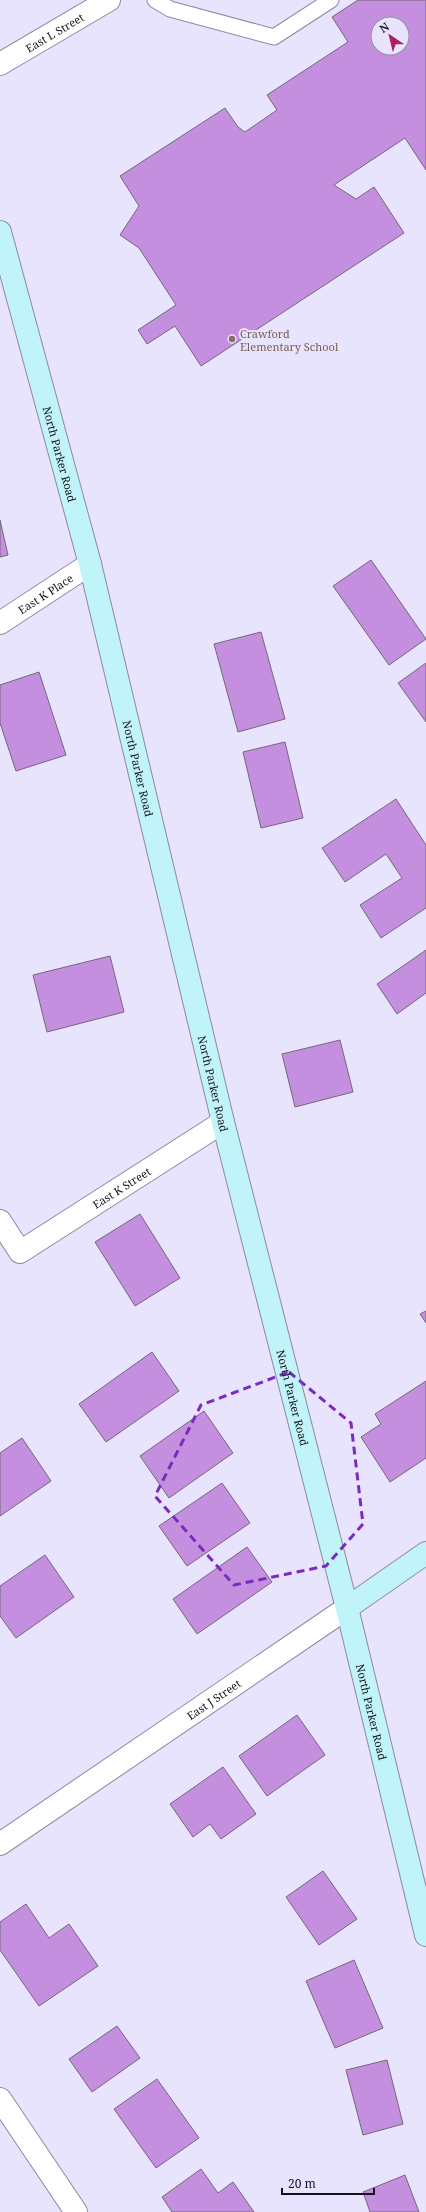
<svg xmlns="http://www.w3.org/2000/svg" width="426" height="2212" viewBox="0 0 426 2212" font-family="'Noto Serif',serif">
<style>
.building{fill:#c58fdf;stroke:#74677b;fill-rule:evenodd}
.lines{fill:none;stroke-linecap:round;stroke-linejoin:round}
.lane-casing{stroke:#8d89a0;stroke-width:17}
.street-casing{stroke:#8d89a0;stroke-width:24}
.secondary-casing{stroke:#8d89a0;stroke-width:24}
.lane{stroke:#fff;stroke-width:15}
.street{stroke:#fff;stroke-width:22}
.secondary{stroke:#c1f4f8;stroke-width:22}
.marked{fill:none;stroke:#7b2cbf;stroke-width:3;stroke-dasharray:8 5;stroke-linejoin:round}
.education-dot{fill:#8d6e63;stroke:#e8e4fe;stroke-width:1.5}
.labels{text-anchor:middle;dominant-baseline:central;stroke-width:4;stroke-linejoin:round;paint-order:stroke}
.street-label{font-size:11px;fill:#14121b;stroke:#e8e4fe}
.education-label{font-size:11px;fill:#785e54;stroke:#e8e4fe;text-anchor:start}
</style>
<rect width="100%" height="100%" fill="#e8e4fe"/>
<!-- building -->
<g class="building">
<path d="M358 0H426V170L405 138 334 185 356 199 374 187 404 233 201 366 175 326 147 344 138 330 176 305 139 248 120 235 139 206 120 176 225 108 238 127 245 132 277 110 267 95 348 42 332 17ZM378 24H402V48H378Z"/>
<polygon points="0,520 8,555 0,557"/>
<polygon points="371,560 426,639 389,665 333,586"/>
<polygon points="261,632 285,719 238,732 214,644"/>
<polygon points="426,663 426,722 398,683"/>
<polygon points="39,672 66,755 16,771 0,723 0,685"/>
<polygon points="285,742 303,818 261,828 243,752"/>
<polygon points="396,799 426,845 426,908 381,938 360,905 402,878 386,854 345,882 322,848"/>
<polygon points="426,950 426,993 397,1014 377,984"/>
<polygon points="110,956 124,1012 47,1032 33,975"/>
<polygon points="340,1040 353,1092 295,1107 282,1054"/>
<polygon points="140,1214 180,1278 135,1306 95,1242"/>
<polygon points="426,1311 426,1323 420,1314"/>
<polygon points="152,1352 179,1391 106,1442 79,1404"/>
<polygon points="426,1381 426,1458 390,1482 361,1437 381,1424 375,1414"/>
<polygon points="204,1411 233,1453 169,1498 140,1456"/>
<polygon points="22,1438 51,1481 0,1516 0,1453"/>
<polygon points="222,1483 250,1523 187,1566 159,1526"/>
<polygon points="247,1547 272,1582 197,1634 173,1599"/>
<polygon points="45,1555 74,1597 16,1638 0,1616 0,1586"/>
<polygon points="297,1715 325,1755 267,1796 239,1756"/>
<polygon points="223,1767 256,1814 221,1839 210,1824 193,1837 170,1804"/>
<polygon points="323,1871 357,1919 319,1945 286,1897"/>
<polygon points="26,1904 49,1938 69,1924 98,1966 39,2006 0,1950 0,1922"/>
<polygon points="354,1960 383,2028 335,2048 306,1981"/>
<polygon points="117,2026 140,2058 92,2092 69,2059"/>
<polygon points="387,2060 403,2124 363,2135 346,2070"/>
<polygon points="157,2079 199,2138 156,2168 114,2109"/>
<polygon points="201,2169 218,2193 233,2182 254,2212 172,2212 162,2197"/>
<polygon points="405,2175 419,2212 370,2212 363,2192"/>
</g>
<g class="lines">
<!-- lane casing -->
<g class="lane-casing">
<polyline id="lane" points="155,0 170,9 274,37 331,0"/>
</g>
<!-- street casing -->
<g class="street-casing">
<g id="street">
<path id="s1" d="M0 64 109 0"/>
<path id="s2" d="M0 623 90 564"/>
<path id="s3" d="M0 1221 20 1252 223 1122"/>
<path id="s4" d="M0 1844 347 1608"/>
<polyline points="0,2099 76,2212"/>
</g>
</g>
<!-- secondary casing -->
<g class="secondary-casing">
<g id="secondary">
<path id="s5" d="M0 232 90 564 223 1122 347 1608 426 1935"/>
<polyline points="347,1608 426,1553"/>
</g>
</g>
<!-- lane -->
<use href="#lane" class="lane"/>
<!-- street -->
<use href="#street" class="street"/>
<!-- secondary -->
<use href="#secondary" class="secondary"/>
</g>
<!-- marked area -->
<path class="marked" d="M289 1372 351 1423 363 1524 326 1566 234 1585 155 1496 201 1405Z"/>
<!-- markers -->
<circle class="education-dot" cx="232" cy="339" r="4"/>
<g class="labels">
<!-- street labels -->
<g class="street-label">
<text stroke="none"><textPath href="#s1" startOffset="63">East L Street</textPath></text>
<text stroke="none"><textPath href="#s5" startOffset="230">North Parker Road</textPath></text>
<text stroke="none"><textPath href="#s2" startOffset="54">East K Place</textPath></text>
<text stroke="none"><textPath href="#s5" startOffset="554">North Parker Road</textPath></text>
<text stroke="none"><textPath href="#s5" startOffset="878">North Parker Road</textPath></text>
<text stroke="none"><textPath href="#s3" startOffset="157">East K Street</textPath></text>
<text stroke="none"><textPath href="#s5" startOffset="1202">North Parker Road</textPath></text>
<text stroke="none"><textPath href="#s4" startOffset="258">East J Street</textPath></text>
<text stroke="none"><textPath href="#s5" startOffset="1526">North Parker Road</textPath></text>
</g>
<!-- education labels -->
<g class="education-label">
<text x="240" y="333">Crawford<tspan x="240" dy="13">Elementary School</tspan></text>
</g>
</g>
<!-- north arrow -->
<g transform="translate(390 36) rotate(325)"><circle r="19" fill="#e8e4fe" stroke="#9390a3"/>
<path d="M0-3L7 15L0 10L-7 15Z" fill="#ad2160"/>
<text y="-6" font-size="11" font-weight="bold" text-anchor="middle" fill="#14121b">N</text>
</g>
<!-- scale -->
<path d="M282 2188v6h92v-6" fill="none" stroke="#14121b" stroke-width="2"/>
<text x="288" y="2188" font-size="12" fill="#14121b" stroke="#e8e4fe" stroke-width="3" paint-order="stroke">20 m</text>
</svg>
